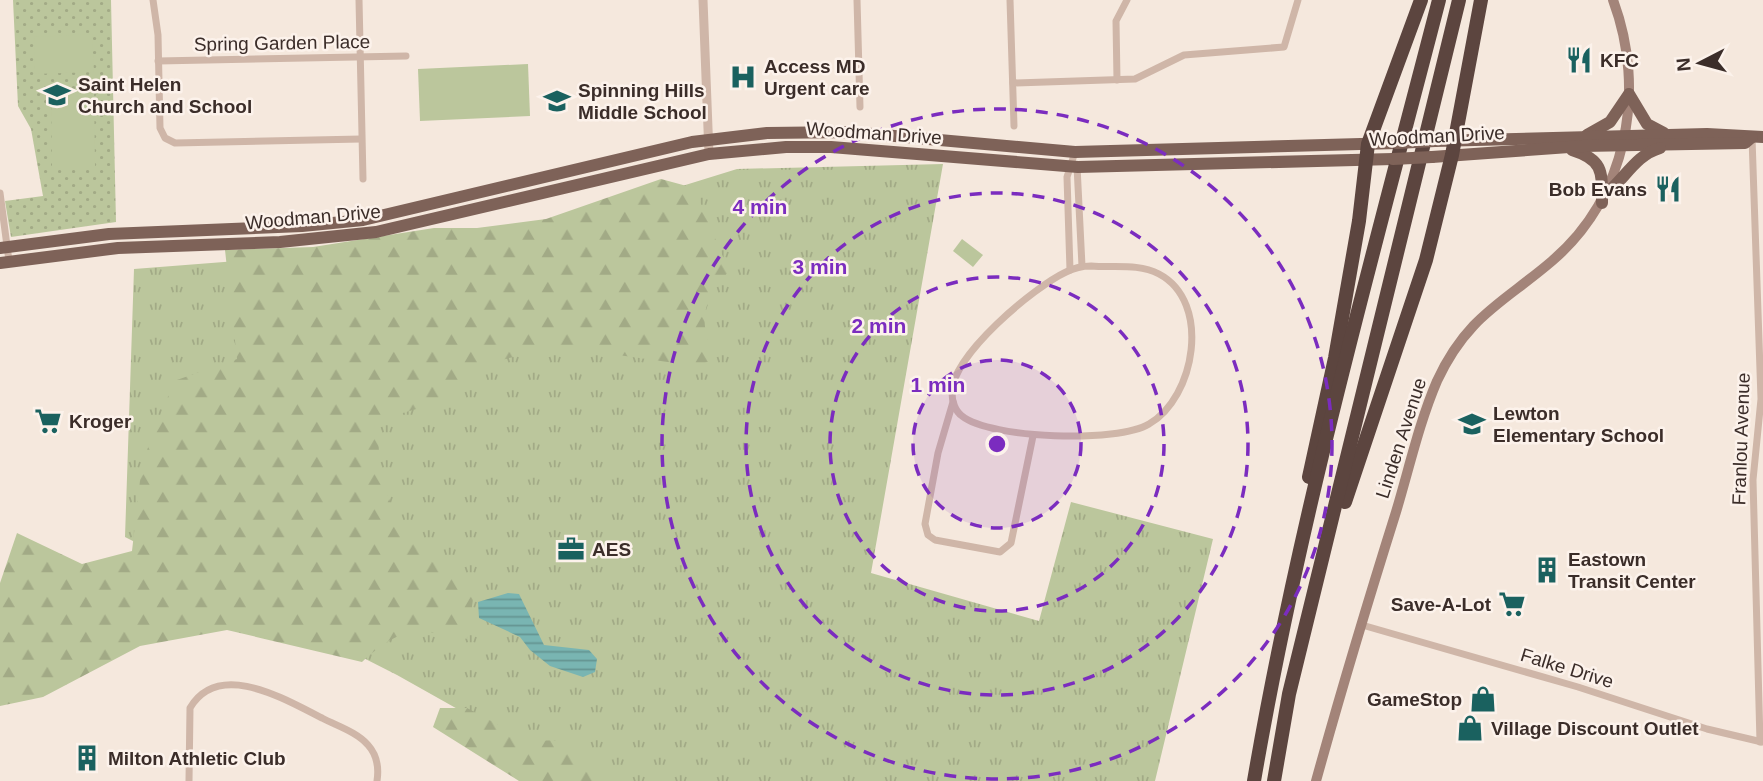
<svg xmlns="http://www.w3.org/2000/svg" width="1763" height="781" viewBox="0 0 1763 781" font-family="Arial,sans-serif">
<style>
.grass{fill:url(#grass-tufts)}
.forest{fill:url(#forest-firs)}
.park{fill:url(#park-dots)}
.pitch{fill:#bbc69c}
.water{fill:url(#water-rules)}
.lines{fill:none;stroke-linecap:round;stroke-linejoin:round}
.minor{stroke:#cfb6a8;stroke-width:7}
.tertiary{stroke:#cfb6a8;stroke-width:9}
.secondary{stroke:#a38479;stroke-width:10}
.primary{stroke:#7e6258;stroke-width:12}
.motorway{stroke:#5c453f;stroke-width:14}
.primary-bridge{stroke:#7e6258;stroke-width:12}
.ring{fill:none;stroke:#7b2cbf;stroke-width:3.5;stroke-dasharray:12 9}
.labels{text-anchor:middle;dominant-baseline:central;stroke-width:5;stroke-linejoin:round;paint-order:stroke}
.street-label{font-size:19px;fill:#3b2d29;stroke:#fcf2eb}
.poi-label{font-size:19px;font-weight:bold;fill:#3b2d29;stroke:#fcf2eb;text-anchor:start}
.centre{fill:#7b2cbf;stroke:#fcf2eb;stroke-width:3.5}
.ring-label{font-size:21px;text-anchor:middle;font-weight:bold;fill:#7b2cbf;stroke:#fcf2eb;stroke-width:5;stroke-linejoin:round;paint-order:stroke}
</style>
<defs>
<pattern id="grass-tufts" width="24" height="20" patternUnits="userSpaceOnUse" patternTransform="scale(1.75)"><rect width="24" height="20" fill="#bbc69c"/><path d="M3 7l-1-3M5 7V3M7 7l1-3M15 17l-1-3M17 17v-4M19 17l1-3" fill="none" stroke="#a2aa86"/></pattern>
<pattern id="forest-firs" width="22" height="20" patternUnits="userSpaceOnUse" patternTransform="scale(1.75)"><rect width="22" height="20" fill="#bbc69c"/><path d="M5 1l3.5 6h-7zM16 11l3.5 6h-7z" fill="#a2aa86"/></pattern>
<pattern id="park-dots" width="8" height="8" patternUnits="userSpaceOnUse" patternTransform="scale(1.75)"><rect width="8" height="8" fill="#bbc69c"/><path d="M2 2h.1M6 6h.1" fill="none" stroke="#a2aa86" stroke-width="1.8" stroke-linecap="round"/></pattern>
<pattern id="water-rules" width="6" height="5" patternUnits="userSpaceOnUse" patternTransform="scale(1.75)"><rect width="6" height="5" fill="#79b5b2"/><path d="M0 2.5h6" fill="none" stroke="#649491"/></pattern>
</defs>
<rect width="100%" height="100%" fill="#f5e8dd"/>
<!-- grass -->
<polygon class="grass" points="943,164 871,573 1039,621 1071,502 1213,539 1155,781 586,781 397,675 125,537 134,269 508,240 737,169"/>
<!-- forest -->
<g class="forest">
<path d="M661 179 694 188 729 271C702 302 697 321 716 359L696 366 597 352 547 349 497 361 468 384 440 402 379 420C375 473 390 525 433 561 445 571 462 578 475 586L467 639C415 629 403 625 362 662L227 630 140 646 43 697 0 706V583L17 533 82 564 132 551 142 463 174 381 237 359 225 250 313 247 434 228H477L546 219Z"/>
<polygon points="440,708 467,708 529,741 565,740 593,770 612,781 519,781 433,727"/>
</g>
<!-- park -->
<polygon class="park" points="13,0 111,0 116,222 11,237 5,201 43,196 31,129 18,106"/>
<!-- pitch -->
<g class="pitch">
<polygon points="92,34 94,72 35,74 34,37"/>
<polygon points="528,64 530,116 420,121 418,69"/>
<polygon points="94,89 95,166 52,166 51,90"/>
<polygon points="962,239 983,255 973,267 953,251"/>
</g>
<!-- water -->
<polygon class="water" points="508,593 519,594 544,645 589,650 597,659 595,672 583,677 550,666 530,650 520,637 479,618 478,602"/>
<g class="lines">
<!-- minor -->
<g class="minor">
<polyline points="153,0 158,35 160,128 165,138 175,143 361,139"/>
<polyline points="359,0 363,179"/>
<polyline points="857,0 860,107"/>
<polyline points="1010,0 1014,126"/>
<polyline points="158,61 406,56"/>
<polyline points="1117,80 1116,21 1127,0"/>
<polyline points="1013,83 1135,79 1184,55 1284,47 1298,0"/>
<polyline points="1752,138 1761,399 1753,480 1760,742"/>
<polyline points="1077,166 1082,266"/>
<polyline points="0,193 9,261"/>
<path d="M1091 266C1114 268 1138 263 1159 274 1212 302 1195 398 1149 424 1118 443 991 439 962 416 955 411 952 401 952 393 951 356 1034 287 1066 272 1074 268 1082 266 1091 266Z"/>
<polyline points="1070,270 1067,177 1075,152"/>
<polyline points="953,402 938,453 925,524 928,535 935,540 1000,552 1011,543 1033,436"/>
<polyline points="1362,625 1578,687 1707,729 1762,742"/>
<path d="M189 781 190 708C219 659 286 700 322 718 337 726 357 732 368 745 377 755 379 768 377 781"/>
</g>
<!-- tertiary -->
<polyline class="tertiary" points="703,0 709,154"/>
<!-- secondary -->
<path class="secondary" d="M1316 781C1341 691 1368 601 1396 512 1409 469 1419 423 1437 381 1467 316 1503 303 1552 261 1627 197 1647 91 1613 0"/>
<!-- primary -->
<g class="primary">
<polyline points="1587,135 1610,122 1629,94 1647,124 1664,133"/>
<polyline points="1435,141 1707,134 1763,137"/>
<path d="M1572 150C1604 160 1602 172 1602 203"/>
<polyline points="1432,157 1583,146 1745,143 1752,137"/>
<path d="M1608 192C1626 177 1636 155 1660 148"/>
<polyline points="0,248 109,234 302,226 363,220 692,142 767,133 850,132 1075,152 1397,143"/>
<polyline points="0,263 118,248 280,242 376,232 709,154 786,147 831,147 1078,167 1393,159"/>
</g>
<!-- motorway -->
<g class="motorway">
<polyline points="1309,477 1335,358 1359,221 1368,144 1421,0"/>
<polyline points="1345,502 1426,260 1452,155 1481,0"/>
<path d="M1254 781C1299 518 1372 259 1439 0"/>
<polyline points="1274,781 1289,694 1459,0"/>
</g>
<!-- primary-bridge -->
<g class="primary-bridge">
<polyline points="1397,143 1435,141"/>
<polyline points="1393,159 1432,157"/>
</g>
</g>
<!-- distance rings -->
<circle cx="997" cy="444" r="84" fill="#7b2cbf" fill-opacity=".12"/>
<g class="ring">
<circle cx="997" cy="444" r="84"/>
<circle cx="997" cy="444" r="167"/>
<circle cx="997" cy="444" r="251"/>
<circle cx="997" cy="444" r="335"/>
</g>
<!-- icons -->
<defs>
<g id="restaurant-bare" transform="scale(2.1)"><path d="M-5-6h1v4h1v-4h1v4h1v-4h1v5L-1.5 .5V6h-2V.5L-5-1ZM5-6V6H3V1.5H1.5Q1.5-4 5-6Z" fill="#1a615f" stroke="#fcf2eb" stroke-width="2.5" paint-order="stroke"/></g>
<g id="hospital-bare" transform="scale(2.1)"><path d="M-5-5h3v3.5h4V-5h3V5h-3V1.5h-4V5h-3Z" fill="#1a615f" stroke="#fcf2eb" stroke-width="2.5" paint-order="stroke"/></g>
<g id="school-bare" transform="scale(2.1)"><path d="M0-5L7-2L0 1L-7-2ZM-4 1L0 2.5L4 1V4Q0 6-4 4Z" fill="#1a615f" stroke="#fcf2eb" stroke-width="2.5" paint-order="stroke"/></g>
<g id="supermarket-bare" transform="scale(2.1)"><path d="M-6-5.5h2.5l.6 2H6L4.5 2H-2.5L-4.4-4H-6ZM-1.5 3.2a1.3 1.3 0 1 0 .1 0ZM3 3.2a1.3 1.3 0 1 0 .1 0Z" fill="#1a615f" stroke="#fcf2eb" stroke-width="2.5" paint-order="stroke"/></g>
<g id="office-bare" transform="scale(2.1)"><path d="M-6-3h4V-5.5h4V-3h4V5H-6ZM-1-4.5V-3h2v-1.5ZM-6 0V1H6V0Z" fill="#1a615f" stroke="#fcf2eb" stroke-width="2.5" paint-order="stroke"/></g>
<g id="building-bare" transform="scale(2.1)"><path d="M-4-6H4V6H1V3H-1V6H-4ZM-2.5-4.3h1.7v1.8h-1.7ZM.8-4.3h1.7v1.8H.8ZM-2.5-1h1.7V.8h-1.7ZM.8-1h1.7V.8H.8Z" fill="#1a615f" stroke="#fcf2eb" stroke-width="2.5" paint-order="stroke"/></g>
<g id="shop-bare" transform="scale(2.1)"><path d="M-5-2.5h2.3a2.7 3.5 0 0 1 5.4 0H5L5.5 6h-11ZM-1.5-2.5h3a1.5 2.3 0 0 0-3 0Z" fill="#1a615f" stroke="#fcf2eb" stroke-width="2.5" paint-order="stroke"/></g>
</defs>
<g fill-rule="evenodd">
<use href="#restaurant-bare" x="1579" y="60"/>
<use href="#hospital-bare" x="743" y="77"/>
<use href="#school-bare" x="57" y="95"/>
<use href="#school-bare" x="557" y="101"/>
<use href="#restaurant-bare" x="1668" y="189"/>
<use href="#supermarket-bare" x="48" y="421"/>
<use href="#school-bare" x="1472" y="424"/>
<use href="#office-bare" x="571" y="549"/>
<use href="#building-bare" x="1547" y="570"/>
<use href="#supermarket-bare" x="1512" y="604"/>
<use href="#shop-bare" x="1483" y="699"/>
<use href="#shop-bare" x="1470" y="728"/>
<use href="#building-bare" x="87" y="758"/>
</g>
<g class="labels">
<!-- street labels -->
<g class="street-label">
<text transform="translate(282 43) rotate(-1)">Spring Garden Place</text>
<text transform="translate(874 133) rotate(4)">Woodman Drive</text>
<text transform="translate(1437 136) rotate(-3)">Woodman Drive</text>
<text transform="translate(313 217) rotate(-5)">Woodman Drive</text>
<text transform="translate(1401 438) rotate(-72)">Linden Avenue</text>
<text transform="translate(1741 439) rotate(-88)">Franlou Avenue</text>
<text transform="translate(1567 668) rotate(17)">Falke Drive</text>
</g>
<!-- poi labels -->
<g class="poi-label">
<text x="1600" y="60">KFC</text>
<text x="764" y="66">Access MD<tspan x="764" dy="22">Urgent care</tspan></text>
<text x="78" y="84">Saint Helen<tspan x="78" dy="22">Church and School</tspan></text>
<text x="578" y="90">Spinning Hills<tspan x="578" dy="22">Middle School</tspan></text>
<text x="1647" y="189" text-anchor="end">Bob Evans</text>
<text x="1493" y="413">Lewton<tspan x="1493" dy="22">Elementary School</tspan></text>
<text x="69" y="421">Kroger</text>
<text x="592" y="549">AES</text>
<text x="1568" y="559">Eastown<tspan x="1568" dy="22">Transit Center</tspan></text>
<text x="1491" y="604" text-anchor="end">Save-A-Lot</text>
<text x="1462" y="699" text-anchor="end">GameStop</text>
<text x="1491" y="728">Village Discount Outlet</text>
<text x="108" y="758">Milton Athletic Club</text>
</g>
</g>
<circle cx="997" cy="444" r="10" class="centre"/>
<g class="ring-label">
<text x="760" y="214">4 min</text>
<text x="820" y="274">3 min</text>
<text x="879" y="333">2 min</text>
<text x="938" y="392">1 min</text>
</g>
<!-- north arrow -->
<g transform="translate(1700 63) rotate(264)" stroke="#fcf2eb" stroke-width="5" paint-order="stroke">
<path d="M0-5L12 26L0 18L-12 26Z" fill="#3b2d29"/>
<text y="-10" font-size="19" font-weight="bold" text-anchor="middle" fill="#3b2d29">N</text>
</g>
</svg>
